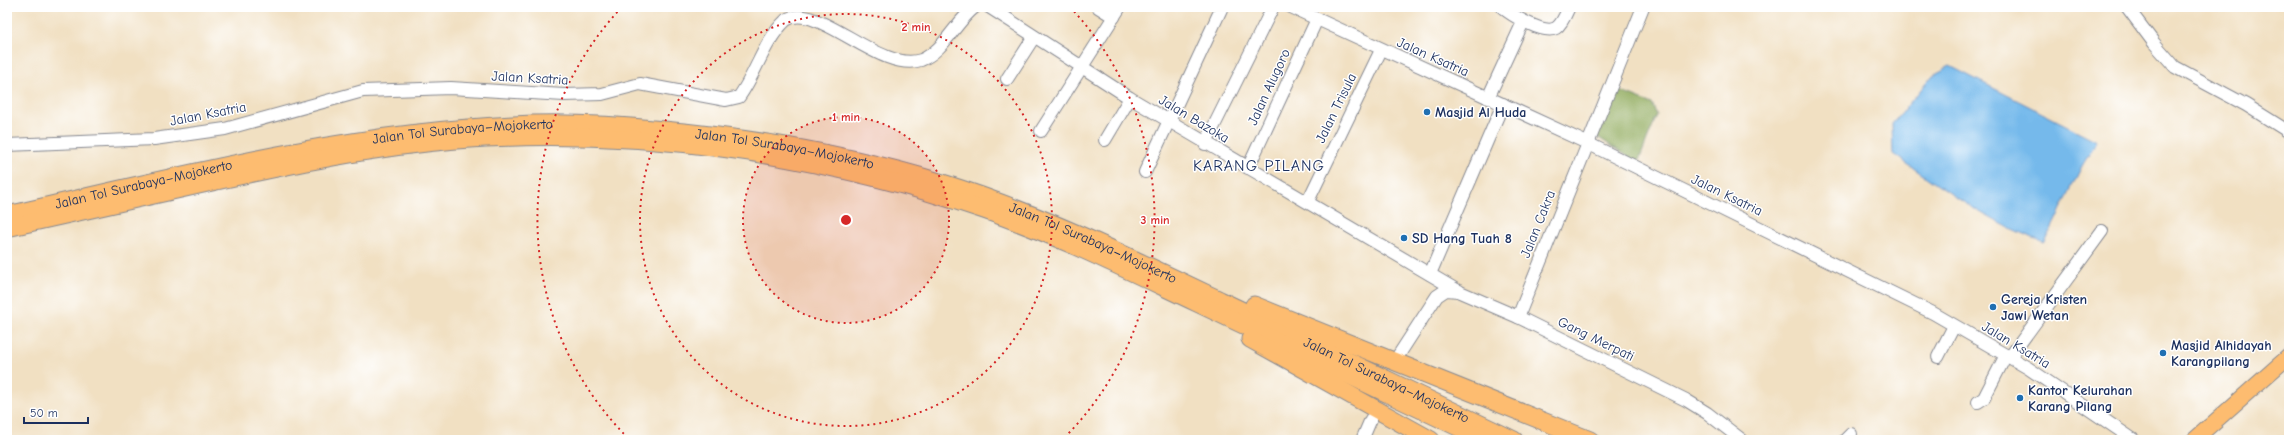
<svg xmlns="http://www.w3.org/2000/svg" width="2296" height="447" viewBox="0 0 2296 447" font-family="'Comic Neue',sans-serif">
<style>
.forest{fill:#90aa5c;stroke:#566c5d}
.water{fill:#75b9eb;stroke:#4874a4}
.lines{fill:none;stroke-linecap:round;stroke-linejoin:round}
.minor-tunnel{stroke:#c6bdae;stroke-width:12;stroke-dasharray:12 6;stroke-linecap:butt}
.minor-casing{stroke:#868890;stroke-width:14}
.major-casing{stroke:#868890;stroke-width:17}
.highway-casing{stroke:#868890;stroke-width:19}
.minor{stroke:#fff;stroke-width:12}
.major{stroke:#fdbc6f;stroke-width:15}
.highway{stroke:#fdbc6f;stroke-width:17}
.ring{fill:none;stroke:#d62828;stroke-width:2;stroke-dasharray:2 4}
.poi-dot{fill:#1f6fb2;stroke:#fff;stroke-width:1.5}
.labels{text-anchor:middle;dominant-baseline:central;stroke-width:3;stroke-linejoin:round;paint-order:stroke}
.street-label{font-size:14px;fill:#1b2f5e;stroke:#fff}
.poi-label{font-size:14px;font-weight:bold;fill:#1b2f5e;stroke:#fff;text-anchor:start}
.quarter-label{font-size:16px;letter-spacing:1px;fill:#1b2f5e;stroke:#fff}
.centre{fill:#d62828;stroke:#fff;stroke-width:2}
.ring-label{font-size:12px;text-anchor:middle;font-weight:bold;fill:#d62828;stroke:#fff;stroke-width:3;stroke-linejoin:round;paint-order:stroke}
</style>
<rect width="100%" height="100%" fill="#fff"/>
<filter id="ink" filterUnits="userSpaceOnUse"><feTurbulence type="fractalNoise" baseFrequency=".025" numOctaves="2"/><feDisplacementMap in="SourceGraphic" scale="8" xChannelSelector="R" yChannelSelector="G"/><feConvolveMatrix kernelMatrix="1 2 1 2 8 2 1 2 1" color-interpolation-filters="sRGB"/></filter>
<filter id="wash" filterUnits="userSpaceOnUse"><feTurbulence type="fractalNoise" baseFrequency=".012" numOctaves="4" result="noise"/><feDisplacementMap in="SourceGraphic" scale="16" xChannelSelector="R" yChannelSelector="G"/><feGaussianBlur stdDeviation="0.9" result="paint"/><feColorMatrix in="noise" values="0 0 0 0 0 0 0 0 0 0 0 0 0 0 0 0 0 1.4 0 .05"/><feComposite in="paint" operator="in"/></filter>
<g filter="url(#wash)">
<rect width="100%" height="100%" fill="#f1e0c2"/>
<!-- forest -->
<polygon class="forest" points="1612,88 1652,104 1657,115 1638,163 1596,136"/>
<!-- water -->
<path class="water" d="M1950 66 2097 141 2082 166 2045 242C1989 224 1941 187 1893 154L1892 124 1933 75Z"/>
</g>
<g filter="url(#ink)">
<g class="lines">
<!-- minor-tunnel -->
<polyline class="minor-tunnel" points="1372,417 1398,356"/>
<!-- minor casing -->
<g class="minor-casing">
<g id="minor">
<polyline points="989,7 1130,98 1460,292 1518,317 1686,400 1707,413 1742,440"/>
<polyline points="1098,7 1114,17"/>
<polyline points="1291,7 1587,143 1933,313 2028,368 2134,440"/>
<path d="M1502 7C1511 15 1544 35 1556 28 1562 24 1566 14 1569 7"/>
<polyline points="2127,7 2154,43 2175,67 2246,105 2289,132"/>
<polyline points="1007,79 1034,37"/>
<polyline points="1488,98 1523,22"/>
<polyline points="1041,131 1120,7"/>
<polyline points="1105,140 1130,98"/>
<polyline points="1205,144 1273,7"/>
<path d="M7 145 154 139 225 129 363 91 451 88 564 95 602 94 640 84 726 100 739 97C757 72 763 42 786 20 817 0 880 74 921 60 944 51 956 21 975 7"/>
<polyline points="1248,168 1317,19"/>
<polyline points="1145,172 1222,7"/>
<polyline points="1308,201 1381,50"/>
<polyline points="1430,274 1503,104"/>
<polyline points="1518,317 1643,7"/>
<polyline points="1398,356 1437,296 1446,290 1459,291"/>
<polyline points="1938,357 1954,326"/>
<polyline points="2010,357 2102,231"/>
<polyline points="1978,402 1984,398 2006,355"/>
<polyline points="1362,440 1371,419"/>
<polyline points="1845,440 1851,434"/>
</g>
</g>
<!-- major casing -->
<g class="major-casing">
<polyline id="major" points="2194,440 2289,356"/>
</g>
<!-- highway casing -->
<g class="highway-casing">
<g id="highway">
<path id="s1" d="M7 215C175 177 341 133 513 125 563 122 614 125 664 130 759 139 852 155 943 183 1039 213 1130 257 1220 300 1318 347 1416 394 1514 440"/>
<path d="M7 228C75 213 143 198 212 182 293 164 373 147 456 140 634 127 815 152 984 210 1057 235 1127 270 1197 303 1293 349 1389 394 1485 440"/>
<polyline points="1254,305 1590,440"/>
<polyline points="1250,339 1431,440"/>
</g>
</g>
<!-- minor -->
<use href="#minor" class="minor"/>
<!-- major -->
<use href="#major" class="major"/>
<!-- highway -->
<use href="#highway" class="highway"/>
</g>
</g>
<!-- distance rings -->
<circle cx="846" cy="220" r="103" fill="#d62828" fill-opacity=".12"/>
<g class="ring">
<circle cx="846" cy="220" r="103"/>
<circle cx="846" cy="220" r="206"/>
<path d="M628 438A309 309 0 0 1 622 7M1070 7A309 309 0 0 1 1064 438"/>
</g>
<!-- markers -->
<g class="poi-dot">
<circle cx="1427" cy="112" r="4"/>
<circle cx="1404" cy="238" r="4"/>
<circle cx="1993" cy="307" r="4"/>
<circle cx="2163" cy="353" r="4"/>
<circle cx="2020" cy="398" r="4"/>
</g>
<g class="labels">
<!-- street labels -->
<g class="street-label">
<text transform="translate(1433 57) rotate(24)">Jalan Ksatria</text>
<text transform="translate(530 78) rotate(3)">Jalan Ksatria</text>
<text transform="translate(1269 87) rotate(-65)">Jalan Alugoro</text>
<text transform="translate(1336 108) rotate(-64)">Jalan Trisula</text>
<text transform="translate(208 114) rotate(-11)">Jalan Ksatria</text>
<text transform="translate(1194 119) rotate(31)">Jalan Bazoka</text>
<text stroke="none"><textPath href="#s1" startOffset="464">Jalan Tol Surabaya–Mojokerto</textPath></text>
<text stroke="none"><textPath href="#s1" startOffset="788">Jalan Tol Surabaya–Mojokerto</textPath></text>
<text stroke="none"><textPath href="#s1" startOffset="140">Jalan Tol Surabaya–Mojokerto</textPath></text>
<text transform="translate(1727 195) rotate(26)">Jalan Ksatria</text>
<text transform="translate(1538 224) rotate(-68)">Jalan Cakra</text>
<text stroke="none"><textPath href="#s1" startOffset="1112">Jalan Tol Surabaya–Mojokerto</textPath></text>
<text transform="translate(1596 339) rotate(26)">Gang Merpati</text>
<text transform="translate(2016 345) rotate(31)">Jalan Ksatria</text>
<text stroke="none"><textPath href="#s1" startOffset="1436">Jalan Tol Surabaya–Mojokerto</textPath></text>
</g>
<!-- poi labels -->
<g class="poi-label">
<text x="1435" y="112">Masjid Al Huda</text>
<text x="1412" y="238">SD Hang Tuah 8</text>
<text x="2001" y="299">Gereja Kristen<tspan x="2001" dy="16">Jawi Wetan</tspan></text>
<text x="2171" y="345">Masjid Alhidayah<tspan x="2171" dy="16">Karangpilang</tspan></text>
<text x="2028" y="390">Kantor Kelurahan<tspan x="2028" dy="16">Karang Pilang</tspan></text>
</g>
<!-- quarter labels -->
<g class="quarter-label">
<text x="1259" y="166">KARANG PILANG</text>
</g>
</g>
<circle cx="846" cy="220" r="6" class="centre"/>
<g class="ring-label">
<text x="916" y="31">2 min</text>
<text x="846" y="121">1 min</text>
<text x="1155" y="224">3 min</text>
</g>
<!-- margin -->
<rect width="2296" height="447" fill="none" stroke="#fff" stroke-width="24"/>
<!-- scale -->
<path d="M24 417v6h64v-6" fill="none" stroke="#1b2f5e" stroke-width="2"/>
<text x="30" y="417" font-size="12" fill="#1b2f5e" stroke="#ffffff" stroke-width="3" paint-order="stroke">50 m</text>
</svg>
